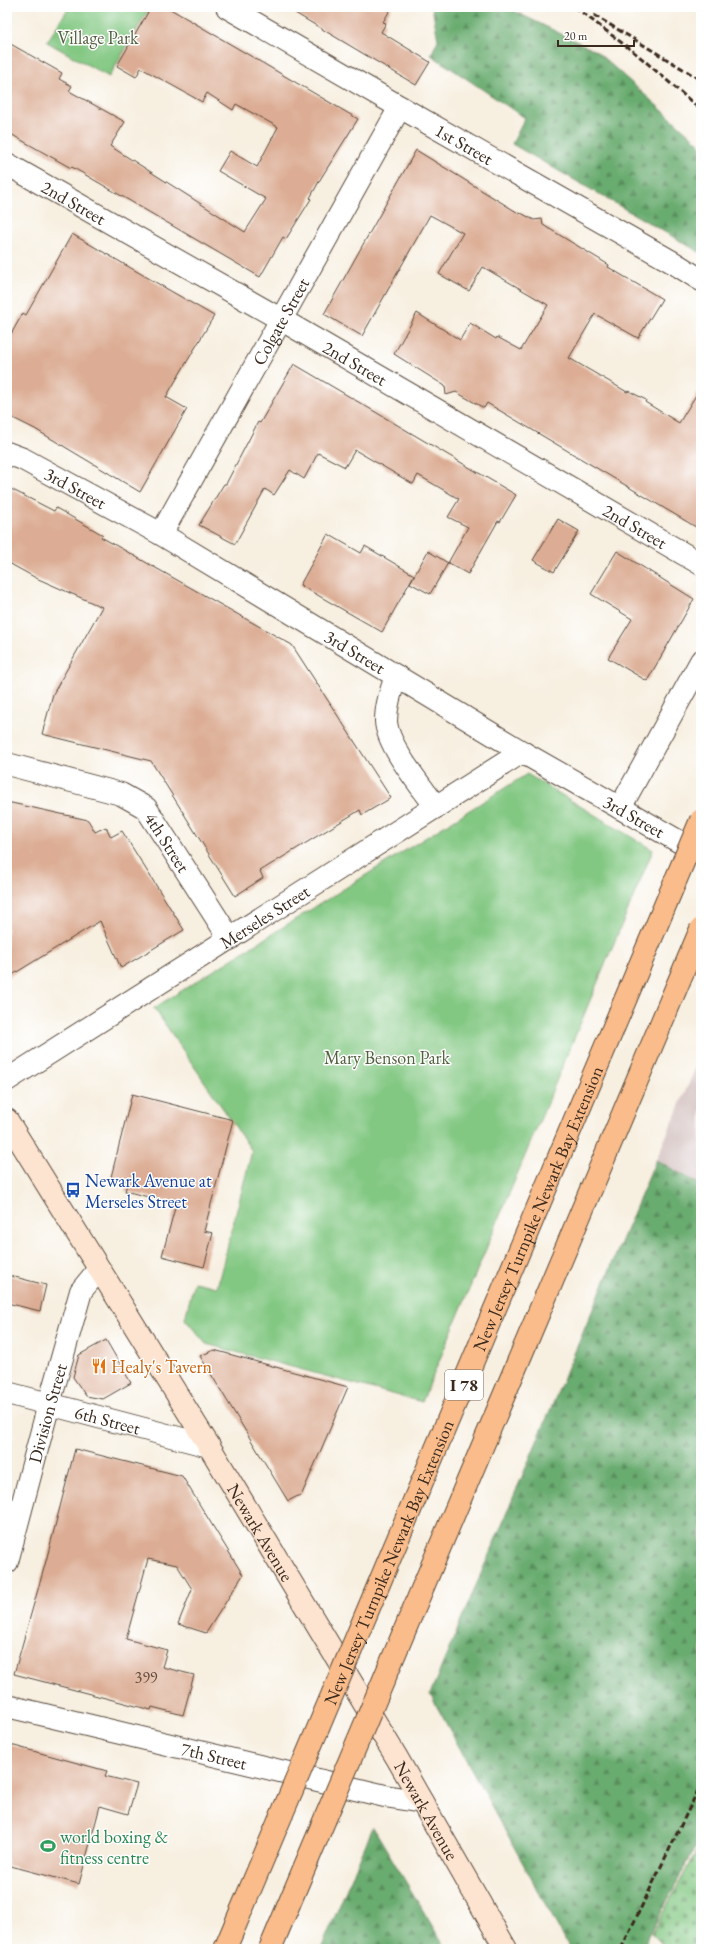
<svg xmlns="http://www.w3.org/2000/svg" width="708" height="1956" viewBox="0 0 708 1956" font-family="'EB Garamond',serif">
<style>
.industrial{fill:#d1bfbe}
.forest{fill:url(#forest-firs);stroke:#526b47}
.cemetery{fill:url(#cemetery-stones);stroke:#5e7850}
.park{fill:#82c782;stroke:#5e7850}
.building{fill:#dcad94}
.lines{fill:none;stroke-linecap:round;stroke-linejoin:round}
.minor-casing{stroke:#57483b;stroke-width:24}
.secondary-casing{stroke:#57483b;stroke-width:24}
.minor{stroke:#fff;stroke-width:22}
.secondary{stroke:#fde4d0;stroke-width:22}
.rail{stroke:#3b2a1e;stroke-width:3;stroke-dasharray:6 3;stroke-linecap:butt}
.motorway-bridge-casing{stroke:#57483b;stroke-width:24;stroke-linecap:butt}
.motorway-bridge{stroke:#f9bc8a;stroke-width:22}
.labels{text-anchor:middle;dominant-baseline:central;stroke-width:3;stroke-linejoin:round;paint-order:stroke}
.number-label{font-size:16px;fill:#634b3c}
.shield{fill:#fff;stroke:#766a62;stroke-width:1}
.shield-label{font-size:17px;font-weight:bold;fill:#3b2a1e}
.park-label{font-size:18px;fill:#546141;stroke:#fff}
.street-label{font-size:18px;fill:#3b2a1e;stroke:#fff}
.transit-label{font-size:18px;fill:#164399;stroke:#fff;text-anchor:start}
.food-label{font-size:18px;fill:#c56008;stroke:#fff;text-anchor:start}
.leisure-label{font-size:18px;fill:#27864d;stroke:#fff;text-anchor:start}
</style>
<defs>
<pattern id="forest-firs" width="22" height="20" patternUnits="userSpaceOnUse"><rect width="22" height="20" fill="#69ac70"/><path d="M5 1l3.5 6h-7zM16 11l3.5 6h-7z" fill="#588c5b"/></pattern>
<pattern id="cemetery-stones" width="16" height="16" patternUnits="userSpaceOnUse"><rect width="16" height="16" fill="#82c782"/><path d="M2 7V4a2 2 0 0 1 4 0v3zM10 15v-3a2 2 0 0 1 4 0v3z" fill="#6ca26a"/></pattern>
</defs>
<rect width="100%" height="100%" fill="#fff"/>
<filter id="ink" filterUnits="userSpaceOnUse"><feTurbulence type="fractalNoise" baseFrequency=".025" numOctaves="2"/><feDisplacementMap in="SourceGraphic" scale="8" xChannelSelector="R" yChannelSelector="G"/><feConvolveMatrix kernelMatrix="1 2 1 2 8 2 1 2 1" color-interpolation-filters="sRGB"/></filter>
<filter id="wash" filterUnits="userSpaceOnUse"><feTurbulence type="fractalNoise" baseFrequency=".012" numOctaves="4" result="noise"/><feDisplacementMap in="SourceGraphic" scale="16" xChannelSelector="R" yChannelSelector="G"/><feGaussianBlur stdDeviation="0.9" result="paint"/><feColorMatrix in="noise" values="0 0 0 0 0 0 0 0 0 0 0 0 0 0 0 0 0 1.4 0 .05"/><feComposite in="paint" operator="in"/></filter>
<g filter="url(#wash)">
<rect width="100%" height="100%" fill="#f7efe0"/>
<!-- industrial -->
<polygon class="industrial" points="701,1055 701,1185 656,1160"/>
<!-- forest -->
<g class="forest">
<polygon points="432,7 506,7 596,51 701,145 701,253 512,144 525,118 431,55 438,40"/>
<polygon points="656,1160 701,1185 701,1836 642,1949 570,1949 430,1694"/>
<polygon points="373,1827 446,1949 321,1949"/>
</g>
<!-- cemetery -->
<polygon class="cemetery" points="701,1843 701,1949 666,1949 652,1933"/>
<!-- park -->
<g class="park">
<polygon points="69,7 150,7 109,77 47,42"/>
<polygon points="527,774 653,850 422,1402 206,1344 185,1319 194,1282 217,1287 252,1151 154,1008"/>
</g>
<g id="blocks">
<!-- building -->
<g class="building">
<polygon points="151,7 167,7 358,119 321,178 310,198 311,199 286,239 283,237 260,277 72,167 71,168 7,132 7,42 62,73 59,79 72,86 69,91 125,122 110,146 245,232 266,199 218,171 230,151 257,167 278,127 236,104 233,110 207,93 202,102 141,68 136,77 117,66"/>
<polygon points="285,7 392,7 383,22 386,23 381,32 430,62 416,85"/>
<polygon points="416,150 520,214 521,213 534,220 542,219 543,225 609,265 608,267 662,299 638,338 595,314 569,358 627,392 629,391 646,400 645,402 679,423 701,387 701,530 487,403 484,408 456,392 446,395 445,386 394,354 417,313 460,340 470,323 496,339 497,337 521,350 548,305 483,267 469,291 439,274 463,233 430,215 362,336 324,314"/>
<polygon points="72,234 214,316 166,397 187,409 140,492 35,429 7,415 7,341 23,313 26,315"/>
<polygon points="294,364 516,495 500,522 498,521 468,574 448,563 468,527 448,517 459,499 418,475 413,484 355,450 345,467 318,453 304,479 290,470 274,495 265,489 235,544 199,525 224,484 226,484 258,422 260,423"/>
<polygon points="7,487 54,511 56,508 103,535 101,537 292,645 391,798 362,815 360,810 260,871 263,878 235,896 151,761 42,734 53,694 102,607 36,578 7,562"/>
<polygon points="558,519 579,531 554,572 533,560"/>
<polygon points="328,534 361,553 365,546 414,575 382,632 300,585"/>
<polygon points="428,551 448,563 430,594 410,583"/>
<polygon points="617,551 694,599 647,681 608,658 632,619 591,594"/>
<polygon points="7,802 88,820 95,832 106,827 111,837 122,831 184,930 121,968 100,921 7,978"/>
<polygon points="132,1094 233,1120 204,1231 213,1233 204,1267 162,1256 176,1204 125,1191 128,1181 111,1177"/>
<polygon points="7,1275 46,1285 40,1311 7,1303"/>
<polygon points="106,1340 131,1383 103,1399 86,1396 73,1377 79,1355"/>
<polygon points="214,1350 348,1387 302,1494 288,1501 200,1356"/>
<polygon points="75,1449 182,1476 243,1575 206,1633 178,1624 192,1589 177,1565 148,1559 126,1639 167,1650 162,1667 194,1675 183,1715 152,1707 151,1710 14,1674 46,1561"/>
<polygon points="7,1744 107,1771 105,1776 137,1784 128,1814 100,1806 79,1884 7,1865"/>
</g>
</g>
</g>
<g filter="url(#ink)">
<use href="#blocks" fill-opacity="0" stroke="#57483b" stroke-width="1"/>
<g class="lines">
<!-- minor casing -->
<g class="minor-casing">
<g id="minor">
<path id="s1" d="M227 7 400 107 674 263 701 280"/>
<path id="s2" d="M7 164 282 320 701 564"/>
<path id="s3" d="M7 453 23 459 161 534 522 752 701 854"/>
<path id="s4" d="M161 534 400 107"/>
<path d="M396 676C391 691 386 705 386 721 387 746 422 787 436 807"/>
<path id="s5" d="M7 764 121 794 146 808 230 939"/>
<polyline points="620,808 701,661"/>
<path id="s6" d="M7 1080 522 752"/>
<path id="s7" d="M7 1393 209 1446"/>
<path id="s8" d="M7 1562 49 1404 81 1291 99 1269"/>
<path id="s9" d="M7 1706 385 1796 422 1802"/>
</g>
</g>
<!-- secondary casing -->
<g class="secondary-casing">
<g id="secondary">
<path id="s10" d="M7 1120 209 1446 397 1758 506 1949"/>
</g>
</g>
<!-- minor -->
<use href="#minor" class="minor"/>
<!-- secondary -->
<use href="#secondary" class="secondary"/>
<!-- rail -->
<g class="rail">
<polyline points="575,7 639,56 701,110"/>
<polyline points="594,15 701,80"/>
<polyline points="621,1949 701,1784"/>
</g>
<!-- motorway-bridge casing -->
<g class="motorway-bridge-casing">
<g id="motorway-bridge">
<path id="s11" d="M225 1949 701 820"/>
<polyline points="270,1949 701,929"/>
</g>
</g>
<!-- motorway-bridge -->
<use href="#motorway-bridge" class="motorway-bridge"/>
</g>
</g>
<!-- icons -->
<defs>
<g id="bus-bare" transform="scale(1.2)"><path d="M-5-6H5V4H4V6H2V4H-2V6H-4V4H-5ZM-3.5-4V0h7V-4ZM-3.5 1.2v1.5H-2V1.2ZM2 1.2v1.5H3.5V1.2Z" fill="#1a4fb4" stroke="#fff" stroke-width="2.5" paint-order="stroke"/></g>
<g id="restaurant-bare" transform="scale(1.2)"><path d="M-5-6h1v4h1v-4h1v4h1v-4h1v5L-1.5 .5V6h-2V.5L-5-1ZM5-6V6H3V1.5H1.5Q1.5-4 5-6Z" fill="#e8710a" stroke="#fff" stroke-width="2.5" paint-order="stroke"/></g>
<g id="stadium-bare" transform="scale(1.2)"><path d="M0-5a6.5 5 0 1 0 0 10a6.5 5 0 1 0 0-10ZM-3.5-1.8h7v3.6h-7Z" fill="#2e9e5b" stroke="#fff" stroke-width="2.5" paint-order="stroke"/></g>
</defs>
<g fill-rule="evenodd">
<use href="#bus-bare" x="73" y="1190"/>
<use href="#restaurant-bare" x="99" y="1366"/>
<use href="#stadium-bare" x="48" y="1846"/>
</g>
<g class="labels">
<!-- number labels -->
<g class="number-label">
<text x="146" y="1677">399</text>
</g>
<!-- shield labels -->
<rect class="shield" x="445" y="1370" width="38" height="30" rx="3"/>
<g class="shield-label">
<text x="464" y="1385">I 78</text>
</g>
<!-- park labels -->
<g class="park-label">
<text x="98" y="37">Village Park</text>
<text x="387" y="1057">Mary Benson Park</text>
</g>
<!-- street labels -->
<g class="street-label">
<text stroke="none"><textPath href="#s1" startOffset="274">1st Street</textPath></text>
<text stroke="none"><textPath href="#s2" startOffset="77">2nd Street</textPath></text>
<text stroke="none"><textPath href="#s4" startOffset="244">Colgate Street</textPath></text>
<text stroke="none"><textPath href="#s2" startOffset="401">2nd Street</textPath></text>
<text stroke="none"><textPath href="#s3" startOffset="77">3rd Street</textPath></text>
<text stroke="none"><textPath href="#s2" startOffset="725">2nd Street</textPath></text>
<text stroke="none"><textPath href="#s3" startOffset="401">3rd Street</textPath></text>
<text stroke="none"><textPath href="#s3" startOffset="725">3rd Street</textPath></text>
<text stroke="none"><textPath href="#s5" startOffset="187">4th Street</textPath></text>
<text stroke="none"><textPath href="#s6" startOffset="305">Merseles Street</textPath></text>
<text stroke="none"><textPath href="#s11" startOffset="804">New Jersey Turnpike Newark Bay Extension</textPath></text>
<text stroke="none"><textPath href="#s8" startOffset="154">Division Street</textPath></text>
<text stroke="none"><textPath href="#s7" startOffset="104">6th Street</textPath></text>
<text stroke="none"><textPath href="#s10" startOffset="484">Newark Avenue</textPath></text>
<text stroke="none"><textPath href="#s11" startOffset="420">New Jersey Turnpike Newark Bay Extension</textPath></text>
<text stroke="none"><textPath href="#s9" startOffset="213">7th Street</textPath></text>
<text stroke="none"><textPath href="#s10" startOffset="808">Newark Avenue</textPath></text>
</g>
<!-- transit labels -->
<g class="transit-label">
<text x="85" y="1180">Newark Avenue at<tspan x="85" dy="21">Merseles Street</tspan></text>
</g>
<!-- food labels -->
<g class="food-label">
<text x="111" y="1366">Healy's Tavern</text>
</g>
<!-- leisure labels -->
<g class="leisure-label">
<text x="60" y="1836">world boxing &amp;<tspan x="60" dy="21">fitness centre</tspan></text>
</g>
</g>
<!-- margin -->
<rect width="708" height="1956" fill="none" stroke="#fff" stroke-width="24"/>
<!-- scale -->
<path d="M558 40v6h76v-6" fill="none" stroke="#3b2a1e" stroke-width="2"/>
<text x="564" y="40" font-size="12" fill="#3b2a1e" stroke="#ffffff" stroke-width="3" paint-order="stroke">20 m</text>
</svg>
